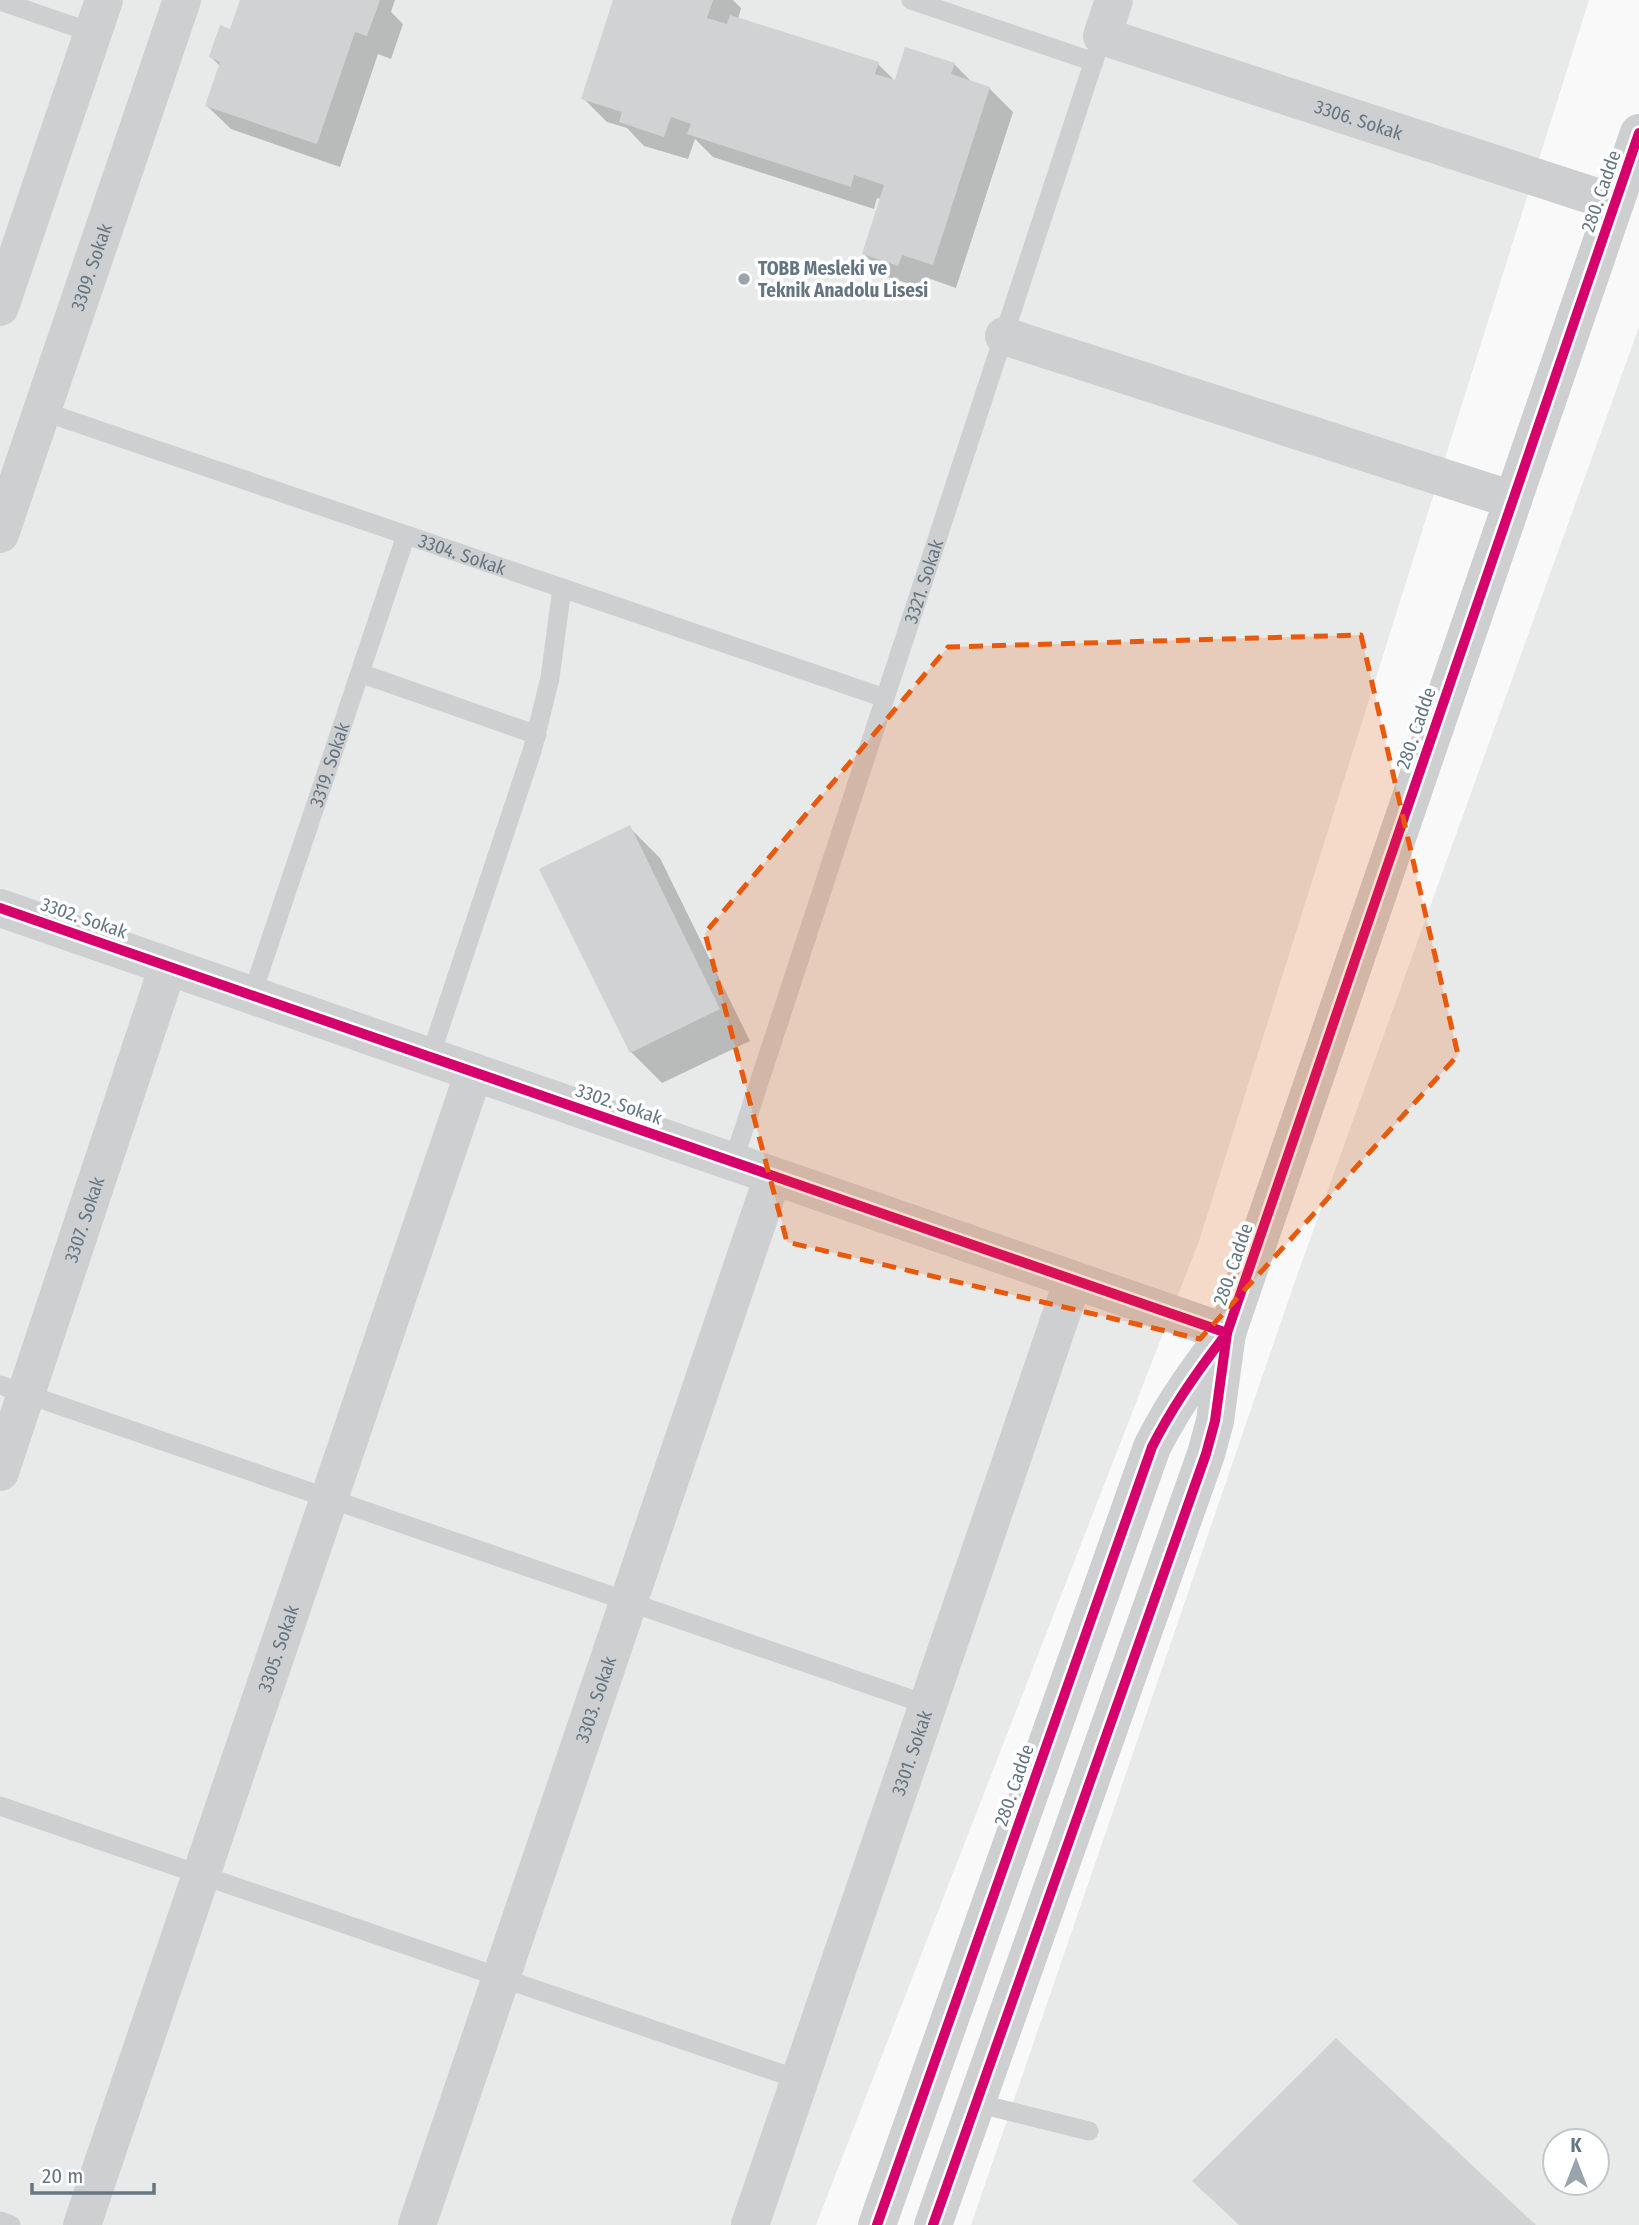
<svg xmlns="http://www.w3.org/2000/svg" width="1639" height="2225" viewBox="0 0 1639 2225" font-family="'Fira Sans Condensed',sans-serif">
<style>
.built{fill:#e8e9e9;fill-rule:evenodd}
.shadow{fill:#0003}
.building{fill:#d0d2d3}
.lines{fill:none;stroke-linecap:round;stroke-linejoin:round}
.service{stroke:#cecfd0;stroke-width:19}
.minor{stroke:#cecfd0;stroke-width:38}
.tertiary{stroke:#cecfd0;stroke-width:38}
.cycleway-casing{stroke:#fff;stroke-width:15}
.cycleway{stroke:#d6006c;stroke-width:10}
.marked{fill:#e8590c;fill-opacity:0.2;stroke:#e8590c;stroke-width:5;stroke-dasharray:14 9;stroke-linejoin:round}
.poi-dot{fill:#99a4ac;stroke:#fff;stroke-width:2.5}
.labels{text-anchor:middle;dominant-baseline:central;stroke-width:7;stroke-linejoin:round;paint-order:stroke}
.street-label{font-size:19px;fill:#657683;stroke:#fff}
.poi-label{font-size:19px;font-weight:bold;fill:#657683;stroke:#fff;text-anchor:start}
</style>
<rect width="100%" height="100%" fill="#f9f9f9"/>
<!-- built -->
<g class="built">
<polygon points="0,0 1589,0 1199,1241 816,2225 0,2225"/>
<path d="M1639 327V2225H971L1294 1284ZM1555 2141H1597V2183H1555Z"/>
</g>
<!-- shadow -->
<g class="shadow">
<polygon points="242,0 395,0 391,12 403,24 391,59 378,54 340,167 231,129 207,106 220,66 211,57 231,31"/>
<polygon points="615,0 733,0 741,8 738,19 878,64 896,82 954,64 972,82 989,88 1013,112 956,288 925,277 922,288 888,277 864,254 882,199 877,198 874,209 713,157 695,139 688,159 644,146 627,128 607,122 583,98"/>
<polygon points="629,827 660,858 750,1041 662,1083 631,1052"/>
</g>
<!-- building -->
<g class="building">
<polygon points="240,0 380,0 367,36 355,32 317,144 205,106 220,62 209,57 220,25 230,29"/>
<polygon points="613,0 713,0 707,18 727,24 730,15 879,62 875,74 895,80 905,47 955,63 951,74 990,87 933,265 902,255 898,266 862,254 884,185 854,175 851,187 687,134 691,124 671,117 664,137 619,122 622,112 581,99"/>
<polygon points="630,825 720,1009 630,1053 539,869"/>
<polygon points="1336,2038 1536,2225 1239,2225 1192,2181"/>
</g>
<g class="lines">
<!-- service -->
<g class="service">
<polyline points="911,0 1094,62"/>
<polyline points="0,1 93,33"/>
<path id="s1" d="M42 411 885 698"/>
<polyline points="360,673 537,735"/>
<path id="s2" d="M252 995 406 535"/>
<polyline points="430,1057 532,751 550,678 562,588"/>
<path id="s3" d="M733 1162 1102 36"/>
<polyline points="0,1385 928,1705"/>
<polyline points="0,1806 800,2080"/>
<polyline points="976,2103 1089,2131"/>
<polyline points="0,2221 11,2225"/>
</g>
<!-- minor -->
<g class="minor">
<path id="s4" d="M1114 0 1102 36 1615 203"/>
<polyline points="0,307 104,0"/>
<polyline points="1004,336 1513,500"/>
<path id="s5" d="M0 534 182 0"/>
<polyline points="0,908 1227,1333"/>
<path id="s6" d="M0 1472 168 966"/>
<path id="s7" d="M82 2225 474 1072"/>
<path id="s8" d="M417 2225 773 1176"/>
<path id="s9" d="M750 2225 1073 1280"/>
</g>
<!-- tertiary -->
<g class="tertiary">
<polyline points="1227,1333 1639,133"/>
<path d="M877 2225 1152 1447C1173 1405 1198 1370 1227 1333L1215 1421 1206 1454 933 2225"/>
</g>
<!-- cycleway casing -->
<g class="cycleway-casing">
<g id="cycleway">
<polyline points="0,908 1227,1333 1639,133"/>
<path d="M877 2225 1152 1447C1173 1405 1198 1370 1227 1333L1215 1421 1206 1454 933 2225"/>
</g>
</g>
<!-- cycleway -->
<use href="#cycleway" class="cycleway"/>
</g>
<!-- marked area -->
<path class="marked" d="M1361 635 1458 1055 1200 1339 787 1242 705 933 948 647Z"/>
<!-- markers -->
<circle class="poi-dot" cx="744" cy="279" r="7"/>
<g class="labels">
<!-- street labels -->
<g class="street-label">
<text stroke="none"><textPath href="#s4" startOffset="308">3306. Sokak</textPath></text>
<text transform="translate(1601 191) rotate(-71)">280. Cadde</text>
<text stroke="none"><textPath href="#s5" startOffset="282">3309. Sokak</textPath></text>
<text stroke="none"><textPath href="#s1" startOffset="444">3304. Sokak</textPath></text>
<text stroke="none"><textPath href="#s3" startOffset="611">3321. Sokak</textPath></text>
<text transform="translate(1416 728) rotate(-71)">280. Cadde</text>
<text stroke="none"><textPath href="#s2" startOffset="243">3319. Sokak</textPath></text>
<text transform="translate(84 918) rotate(19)">3302. Sokak</text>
<text transform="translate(619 1104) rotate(19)">3302. Sokak</text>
<text stroke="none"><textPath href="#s6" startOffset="266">3307. Sokak</textPath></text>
<text transform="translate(1233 1264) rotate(-71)">280. Cadde</text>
<text stroke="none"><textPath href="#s7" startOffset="609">3305. Sokak</textPath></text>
<text stroke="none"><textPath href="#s8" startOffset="555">3303. Sokak</textPath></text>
<text stroke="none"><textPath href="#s9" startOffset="499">3301. Sokak</textPath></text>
<text transform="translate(1014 1785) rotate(-71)">280. Cadde</text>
</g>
<!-- poi labels -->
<g class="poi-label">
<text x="758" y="268">TOBB Mesleki ve<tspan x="758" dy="22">Teknik Anadolu Lisesi</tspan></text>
</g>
</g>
<!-- north arrow -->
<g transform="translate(1576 2162)"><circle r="33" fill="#ffffff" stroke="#c1c8cd" stroke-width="2"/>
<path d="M0-5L12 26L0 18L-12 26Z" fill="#99a4ac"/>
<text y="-10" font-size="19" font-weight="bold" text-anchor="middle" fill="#657683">K</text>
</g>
<!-- scale -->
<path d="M32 2183v10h122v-10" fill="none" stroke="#657683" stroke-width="3.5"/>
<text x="42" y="2183" font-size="21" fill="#657683" stroke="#ffffff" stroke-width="5" paint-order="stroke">20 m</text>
</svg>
